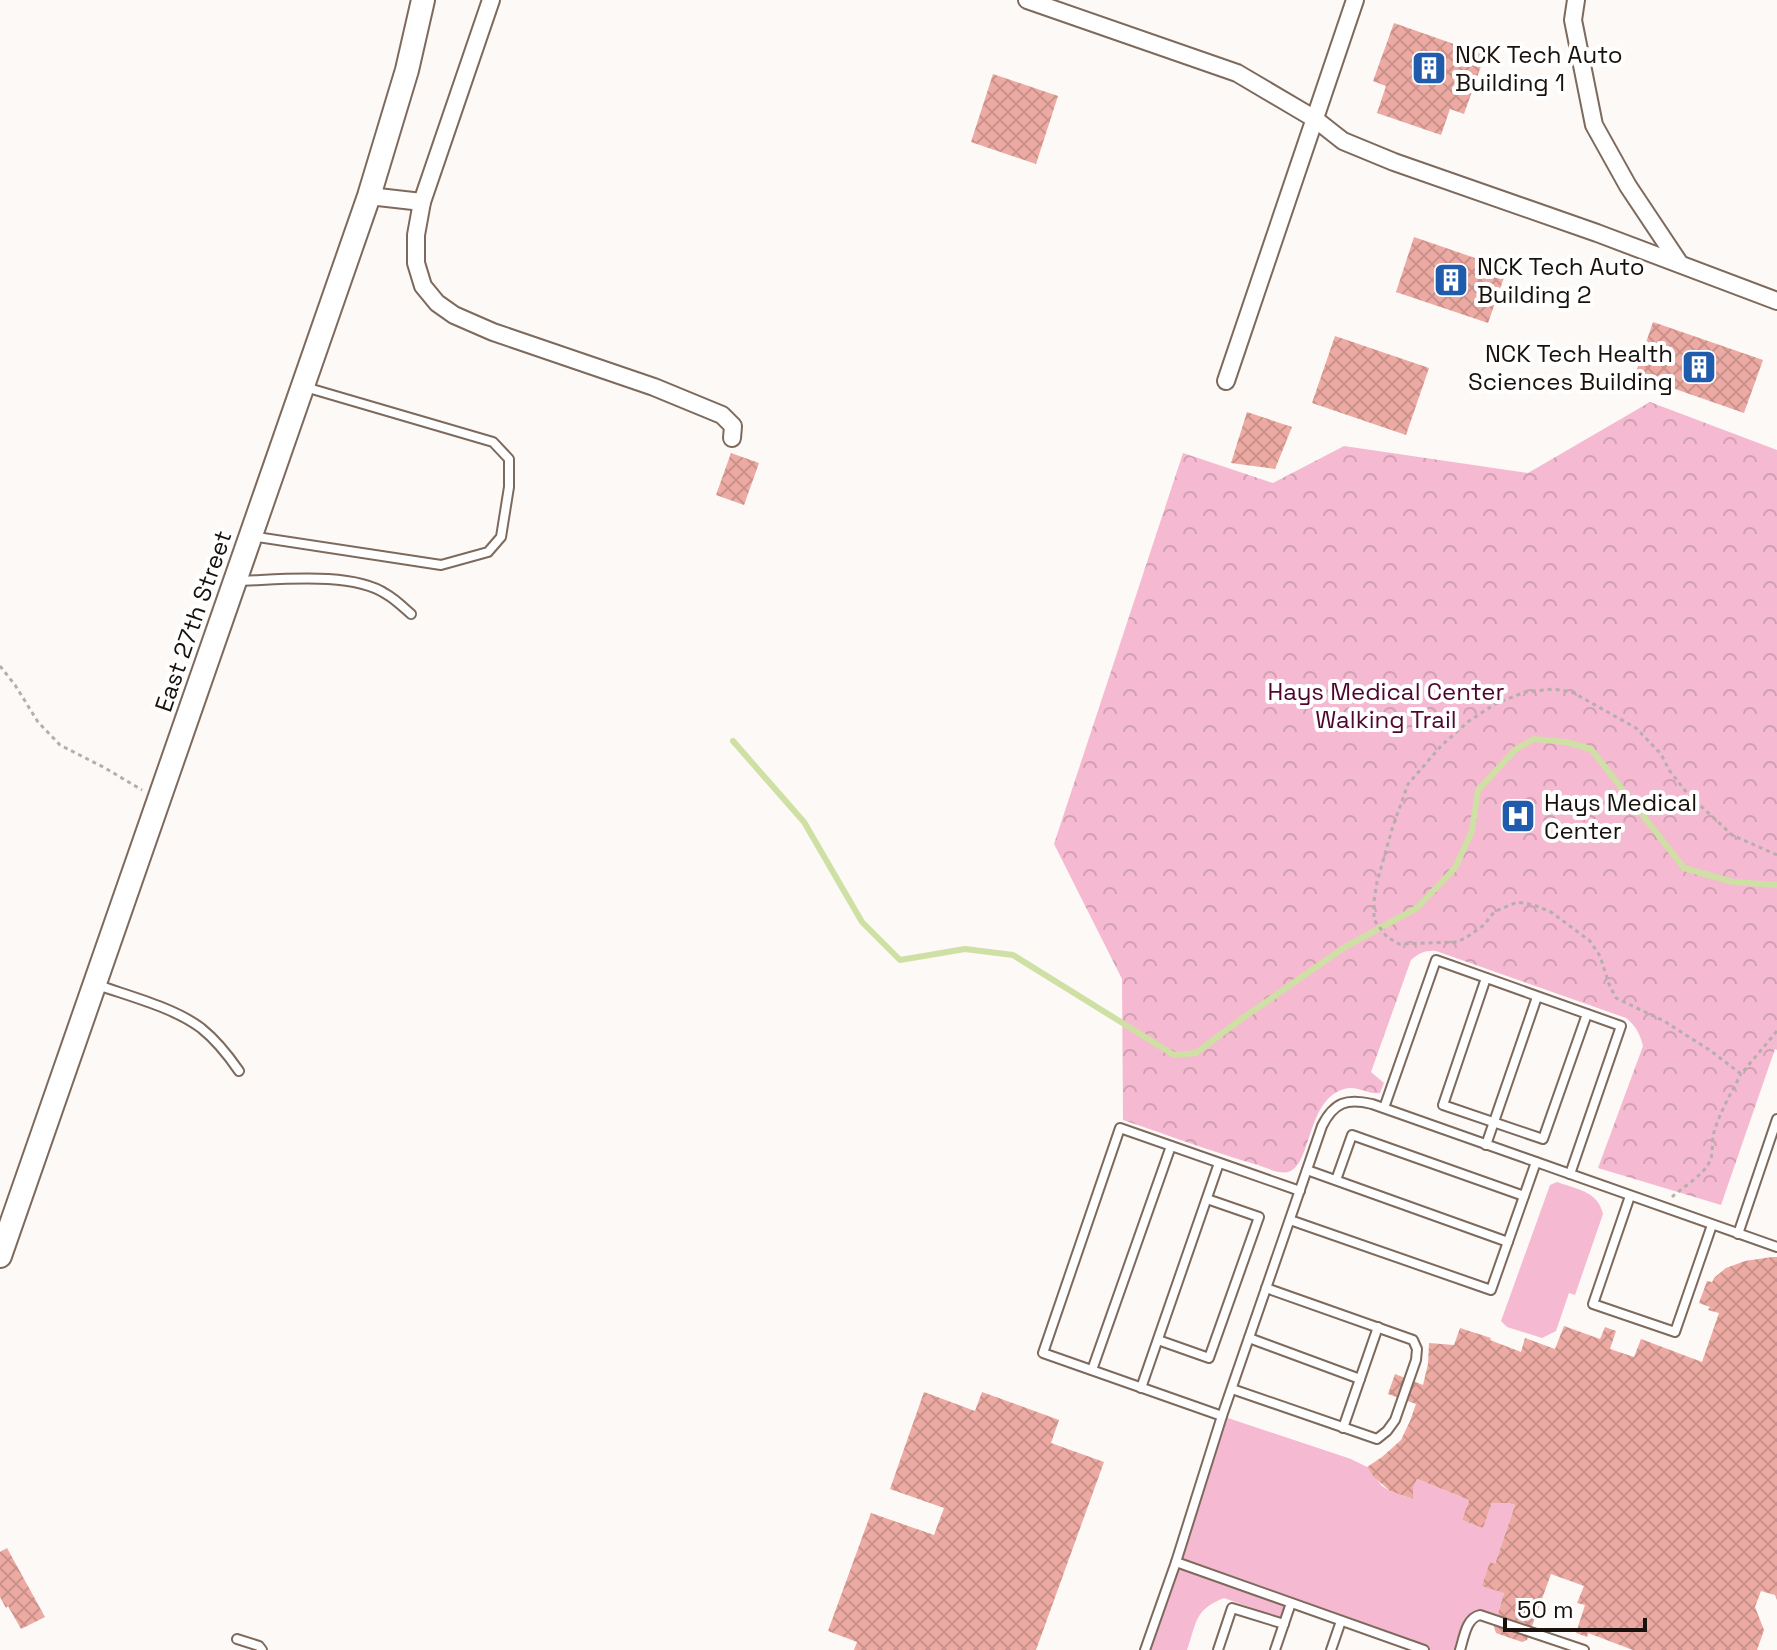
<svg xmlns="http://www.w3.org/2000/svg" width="1777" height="1650" viewBox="0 0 1777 1650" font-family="'Space Grotesk',sans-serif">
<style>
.green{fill:#f5bad1}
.park{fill:url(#park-crowns)}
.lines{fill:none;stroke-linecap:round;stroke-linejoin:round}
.stream{stroke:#cfe0a5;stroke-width:6}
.building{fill:url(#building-cross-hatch)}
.lane-casing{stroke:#7d6a5d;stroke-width:12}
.street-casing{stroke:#7d6a5d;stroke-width:20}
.secondary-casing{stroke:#7d6a5d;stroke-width:26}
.path{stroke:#b4afab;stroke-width:3;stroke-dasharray:4 4;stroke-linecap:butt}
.lane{stroke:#fff;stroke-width:8}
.street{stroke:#fff;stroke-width:16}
.secondary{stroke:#fff;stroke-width:22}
.labels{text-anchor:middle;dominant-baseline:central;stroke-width:8;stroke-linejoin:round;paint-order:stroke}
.poi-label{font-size:24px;fill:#18110c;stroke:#fff;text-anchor:start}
.street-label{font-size:24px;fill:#18110c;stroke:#fff}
.park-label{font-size:24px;fill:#4e052e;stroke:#fff}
</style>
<defs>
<pattern id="park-crowns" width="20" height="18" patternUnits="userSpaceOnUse" patternTransform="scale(2)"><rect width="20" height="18" fill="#f5bad1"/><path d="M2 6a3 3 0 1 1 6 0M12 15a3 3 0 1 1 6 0" fill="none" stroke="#d19fb2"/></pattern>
<pattern id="building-cross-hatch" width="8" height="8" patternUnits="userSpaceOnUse" patternTransform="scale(2)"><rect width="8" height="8" fill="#ecaaa3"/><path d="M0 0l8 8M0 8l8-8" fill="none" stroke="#ca918b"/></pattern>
</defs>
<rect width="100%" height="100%" fill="#fdf9f6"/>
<!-- green -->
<g class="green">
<path d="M1557 1182C1576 1189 1598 1191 1603 1214L1575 1295 1569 1293 1556 1331 1542 1338 1507 1327 1501 1321 1550 1185Z"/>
<path d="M1222 1416 1351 1459 1367 1467 1382 1486 1390 1491 1413 1499V1488L1417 1479 1469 1500 1462 1520 1483 1527 1492 1503H1508L1515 1505 1495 1564 1490 1563 1504 1593 1496 1620 1474 1616 1460 1650H1424L1291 1603 1285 1620 1224 1598C1194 1610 1197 1622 1187 1650H1145Z"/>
</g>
<!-- park -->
<path class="park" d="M1650 402 1777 450V1050L1775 1049 1721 1205 1598 1168 1643 1046C1640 1034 1636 1026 1626 1018L1436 951C1426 950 1419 953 1411 960L1371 1072 1384 1083 1380 1093C1368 1095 1357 1085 1344 1089 1306 1100 1312 1166 1288 1172 1279 1174 1267 1168 1258 1165 1212 1152 1168 1135 1123 1120L1122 979 1054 844 1183 453 1273 483 1344 446 1528 473Z"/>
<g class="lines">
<!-- stream -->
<polyline class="stream" points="733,741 804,822 862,922 900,960 965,949 1013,955 1174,1055 1196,1053 1240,1020 1345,947 1417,908 1455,868 1472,831 1478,790 1516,749 1534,739 1566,742 1591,749 1684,868 1733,882 1777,885"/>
</g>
<!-- building -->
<g class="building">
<polygon points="1394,23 1485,55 1464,114 1450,109 1441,135 1377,113 1386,86 1373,81"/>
<polygon points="993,74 1058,96 1036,164 971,142"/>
<polygon points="1414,237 1507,269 1488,323 1396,292"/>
<polygon points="1653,322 1763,360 1744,413 1635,375"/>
<polygon points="1335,336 1429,368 1406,435 1312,403"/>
<polygon points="1247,412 1292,427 1275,469 1231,463"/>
<polygon points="731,453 759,463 744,505 716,495"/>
<polygon points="1772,1257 1777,1257 1777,1600 1775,1595 1761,1591 1755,1607 1764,1630 1757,1650 1633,1650 1588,1633 1587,1637 1576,1633 1585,1605 1577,1603 1584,1586 1551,1574 1527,1640 1522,1642 1496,1633 1494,1627 1504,1593 1482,1586 1490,1562 1495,1564 1515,1505 1508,1503 1492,1503 1483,1528 1462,1520 1469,1500 1417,1479 1413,1488 1413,1499 1390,1491 1374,1477 1367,1467 1382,1457 1401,1440 1410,1421 1416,1404 1388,1394 1395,1374 1423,1385 1428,1364 1429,1343 1454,1345 1460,1328 1491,1338 1490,1340 1521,1352 1525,1338 1555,1349 1564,1326 1600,1339 1605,1327 1616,1331 1610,1349 1634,1357 1641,1339 1702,1362 1719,1313 1708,1310 1710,1307 1699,1303 1707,1281 1712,1282 1715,1277 1726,1268 1745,1261"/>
<polygon points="924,1392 975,1411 982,1392 1059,1420 1051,1443 1104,1462 1036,1650 854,1650 857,1642 828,1631 871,1513 934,1535 944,1508 890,1489"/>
<polygon points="7,1548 45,1617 21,1629 8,1606 6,1608 0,1597 0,1552"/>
</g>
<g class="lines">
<!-- lane casing -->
<g class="lane-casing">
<g id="lane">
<polyline points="251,536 441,565 488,552 501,537 509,487 509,459 493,442 305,387"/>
<path d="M236 581C278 580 351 571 386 594 395 599 403 607 411 614"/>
<polyline points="1486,978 1443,1105 1543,1139 1587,1014"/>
<path d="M95 984C128 996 173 1007 201 1028 216 1040 228 1055 239 1071"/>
<polyline points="1384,1108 1436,960 1621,1026 1570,1174"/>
<polyline points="1486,1145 1537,997"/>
<polyline points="1307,1170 1508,1242"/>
<polyline points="1336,1180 1352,1135 1524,1196"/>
<polyline points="1630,1196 1593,1304 1675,1332 1712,1225"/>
<polyline points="1290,1220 1491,1290 1536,1162"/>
<polyline points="1738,1234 1777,1119"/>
<polyline points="1249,1338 1360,1379"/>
<polyline points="1158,1340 1209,1358 1259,1217 1207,1199"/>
<polyline points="1092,1370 1171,1146"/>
<polyline points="1141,1388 1219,1163"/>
<polyline points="1232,1389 1377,1439 1387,1431 1395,1420 1416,1360 1417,1349 1413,1340 1266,1288"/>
<polyline points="1222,1416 1043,1353 1120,1128 1300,1191"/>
<polyline points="1343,1428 1378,1327"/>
<polyline points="1176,1562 1424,1650"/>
<polyline points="237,1639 259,1646 262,1650"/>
<path d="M1145 1650 1176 1562 1222 1416 1322 1126C1334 1102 1347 1098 1372 1104L1777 1247"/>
<polyline points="1218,1650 1232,1608 1284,1624"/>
<polyline points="1275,1650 1291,1603"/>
<polyline points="1331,1650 1341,1621"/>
<path d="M1460 1650C1464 1638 1466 1618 1480 1615L1584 1650"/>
</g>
</g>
<!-- street casing -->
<g class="street-casing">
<g id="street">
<polyline points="491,0 422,202 416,235 416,263 423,286 437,303 454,315 493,332 654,387 722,415 733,426 732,438"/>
<polyline points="1027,0 1237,73 1315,119 1343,141 1394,162 1597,233 1777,301"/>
<polyline points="1576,0 1573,20 1594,125 1628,186 1680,264"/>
<polyline points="369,196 422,202"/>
<polyline points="1226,381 1355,0"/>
</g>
</g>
<!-- secondary casing -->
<g class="secondary-casing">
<polyline id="secondary" points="0,1256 369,196 407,70 423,0"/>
</g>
<!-- path -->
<g class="path">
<polyline points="0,666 15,685 38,722 60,745 105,768 142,790"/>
<polyline points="1777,855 1732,835 1687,793 1669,770 1661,754 1636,728 1572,692 1553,689 1525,692 1495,704 1469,721 1442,745 1408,784 1393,826 1377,882 1374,901 1374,920 1387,937 1399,944 1457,942 1467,937 1484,925 1494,912 1517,902 1534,905 1551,912 1590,941 1600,956 1609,984 1616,998 1664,1021 1711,1051 1741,1074 1777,1031"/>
<path d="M1672 1197C1684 1186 1701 1177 1709 1163 1714 1155 1711 1143 1714 1132 1720 1112 1731 1093 1741 1074"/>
</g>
<!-- lane -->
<use href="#lane" class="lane"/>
<!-- street -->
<use href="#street" class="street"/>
<!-- secondary -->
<use href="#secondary" class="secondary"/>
</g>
<!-- icons -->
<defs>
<g id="building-square" transform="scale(1.8)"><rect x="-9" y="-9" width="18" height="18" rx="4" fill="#205bac" stroke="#fff"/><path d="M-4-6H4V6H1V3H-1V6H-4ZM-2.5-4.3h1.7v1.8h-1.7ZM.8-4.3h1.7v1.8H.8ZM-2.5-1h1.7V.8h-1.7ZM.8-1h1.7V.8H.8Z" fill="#fff"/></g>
<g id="hospital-square" transform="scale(1.8)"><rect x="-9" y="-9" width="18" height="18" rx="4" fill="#205bac" stroke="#fff"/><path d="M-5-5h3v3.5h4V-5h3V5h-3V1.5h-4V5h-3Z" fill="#fff"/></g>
</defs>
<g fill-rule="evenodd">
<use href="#building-square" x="1429" y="68"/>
<use href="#building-square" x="1451" y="280"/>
<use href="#building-square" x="1699" y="367"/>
<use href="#hospital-square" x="1518" y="816"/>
</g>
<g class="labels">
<!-- poi labels -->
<g class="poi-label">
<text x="1455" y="54">NCK Tech Auto<tspan x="1455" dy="28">Building 1</tspan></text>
<text x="1477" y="266">NCK Tech Auto<tspan x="1477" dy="28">Building 2</tspan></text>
<text x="1673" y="353" text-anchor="end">NCK Tech Health<tspan x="1673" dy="28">Sciences Building</tspan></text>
<text x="1544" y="802">Hays Medical<tspan x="1544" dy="28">Center</tspan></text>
</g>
<!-- street labels -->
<g class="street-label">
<text transform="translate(193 621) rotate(-71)">East 27th Street</text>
</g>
<!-- park labels -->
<g class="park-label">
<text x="1386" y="691">Hays Medical Center<tspan x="1386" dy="28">Walking Trail</tspan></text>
</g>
</g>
<!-- scale -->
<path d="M1505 1618v12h140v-12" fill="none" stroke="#18110c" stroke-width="4"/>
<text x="1517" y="1618" font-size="24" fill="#18110c" stroke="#ffffff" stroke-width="6" paint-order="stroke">50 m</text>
</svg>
